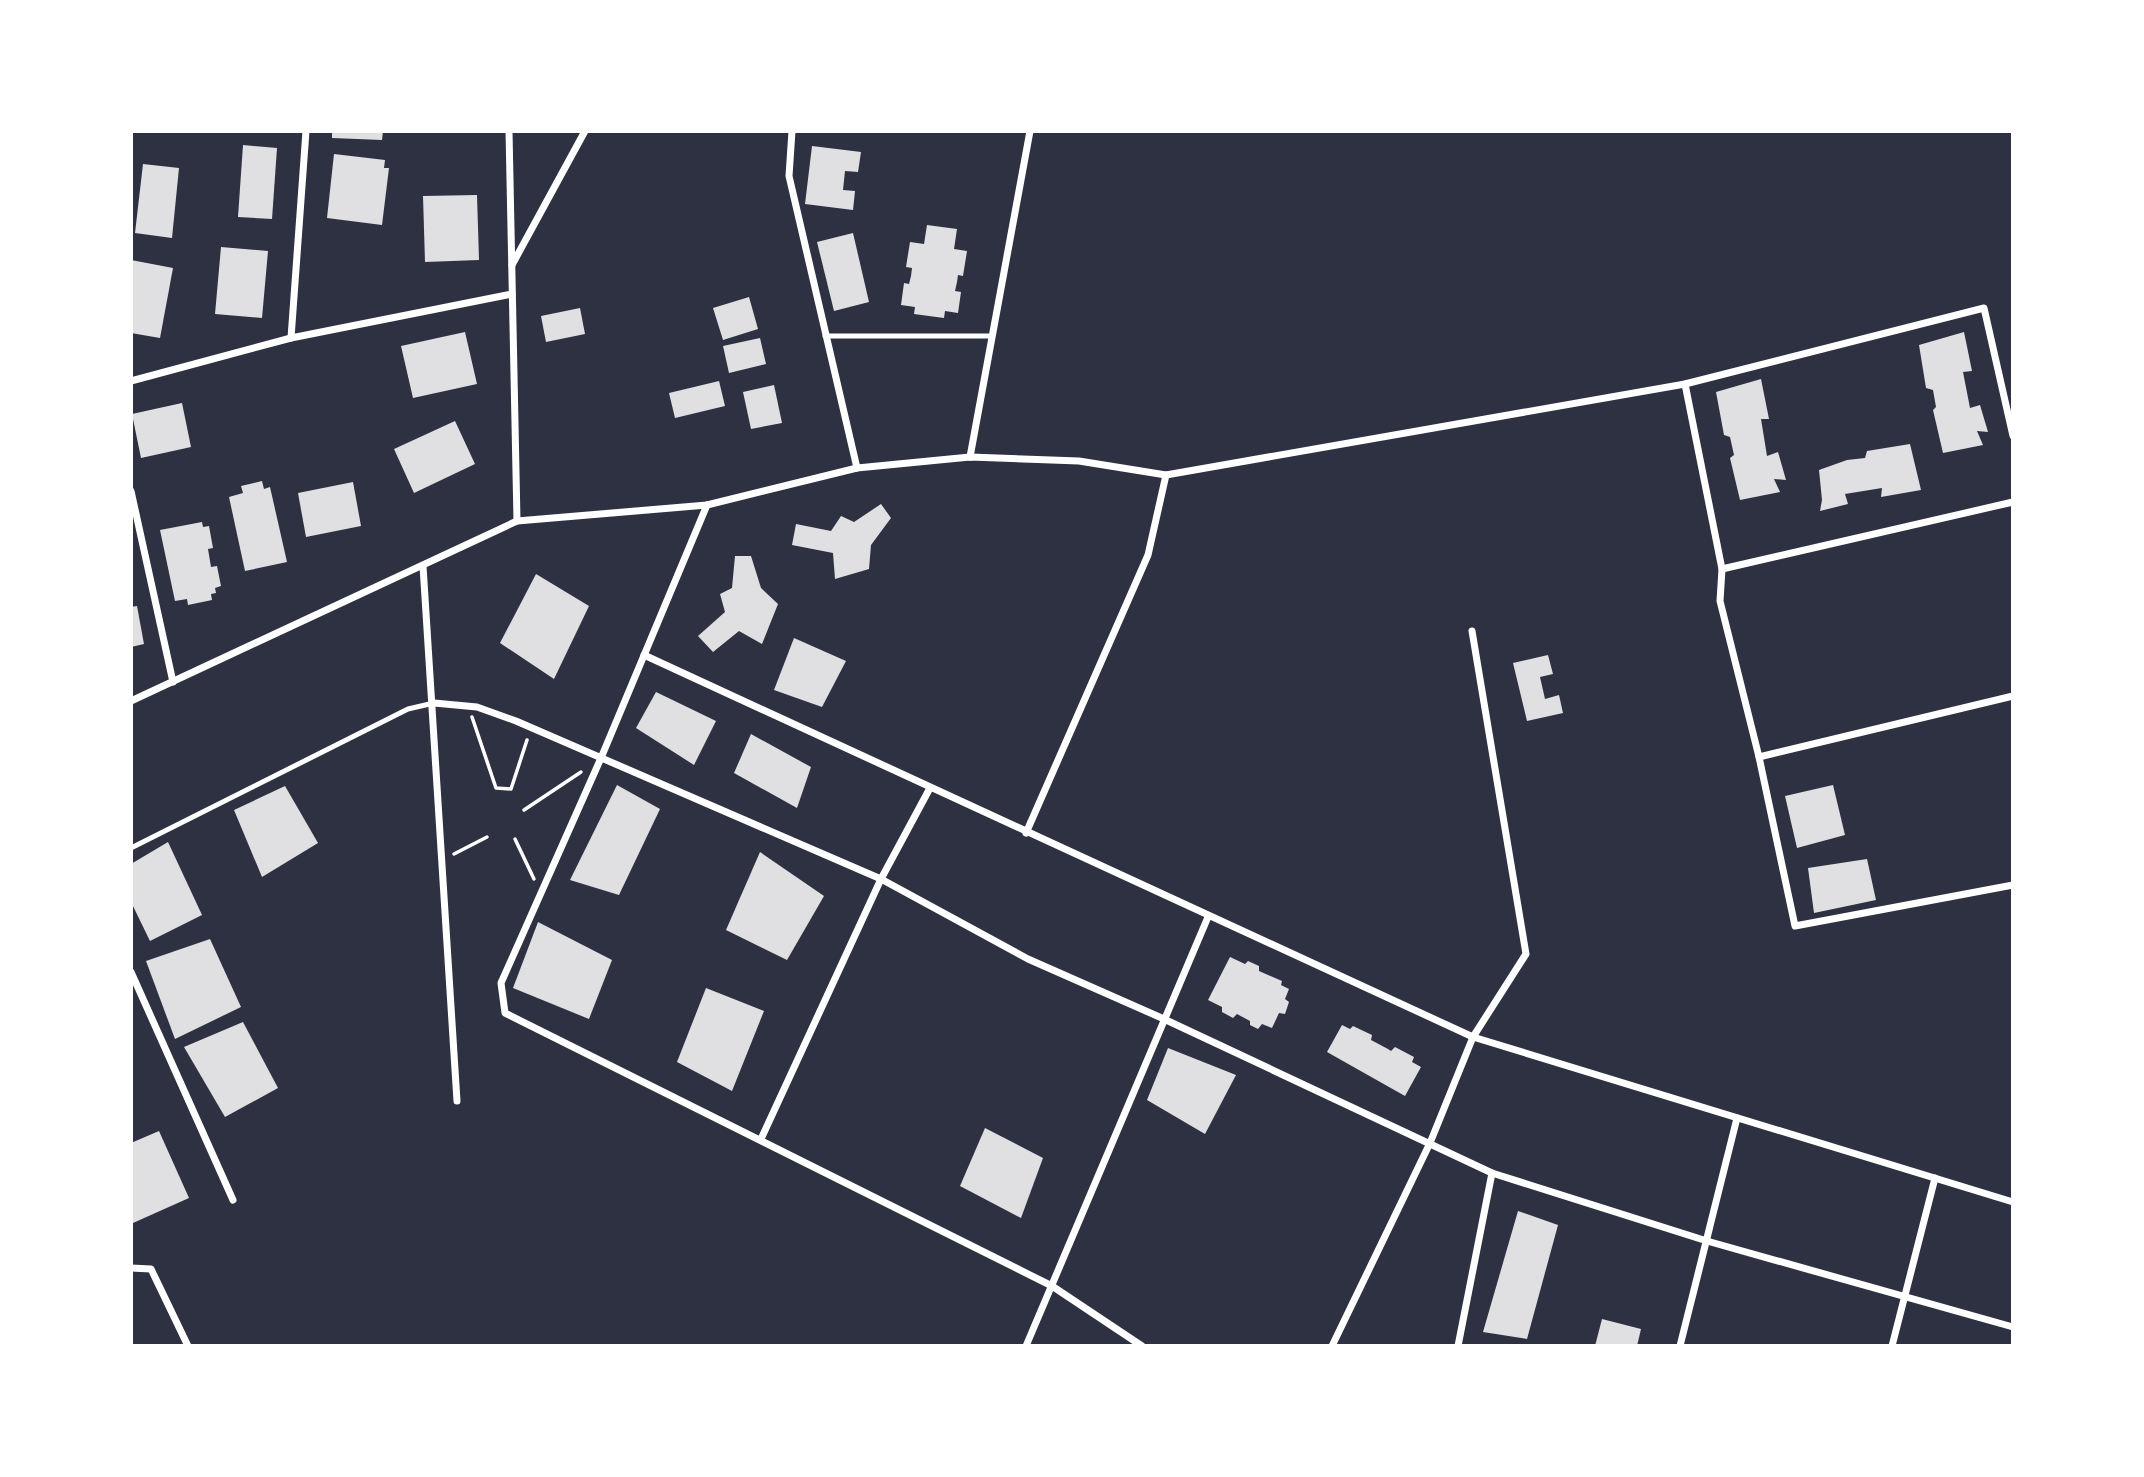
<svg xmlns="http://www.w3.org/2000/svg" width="2144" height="1477" viewBox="0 0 2144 1477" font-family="'IBM Plex Sans',sans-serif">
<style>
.building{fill:#e0e0e3}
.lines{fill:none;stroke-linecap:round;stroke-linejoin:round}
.path{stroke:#fff;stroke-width:3.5}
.service{stroke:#fff;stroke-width:5}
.minor{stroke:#fff;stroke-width:7}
</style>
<rect width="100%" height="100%" fill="#2d3142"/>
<!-- building -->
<g class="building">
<polygon points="332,131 383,131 382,140 332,138"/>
<polygon points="243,145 277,148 272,219 238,217"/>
<polygon points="812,146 861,152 858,172 845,171 843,190 855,191 853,210 805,204"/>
<polygon points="334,154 385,160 384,168 389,168 382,225 327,218"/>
<polygon points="143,164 179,168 172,238 135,233"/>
<polygon points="477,195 479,260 425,262 423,196"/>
<polygon points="927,225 957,229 954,249 967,251 963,276 958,275 957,282 955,291 961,292 958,313 945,311 944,318 914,314 915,307 901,305 904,283 909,284 911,276 912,268 906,267 910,242 924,244"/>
<polygon points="853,233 869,302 834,311 817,242"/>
<polygon points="221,247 268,251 262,318 215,314"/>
<polygon points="131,260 173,268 160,338 131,333"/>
<polygon points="749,297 758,329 723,340 713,308"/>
<polygon points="580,308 585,334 546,342 541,316"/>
<polygon points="465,332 477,384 413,398 401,346"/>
<polygon points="1964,332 1972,371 1963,372 1970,408 1980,405 1988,432 1977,431 1983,445 1943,453 1933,410 1936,407 1933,390 1926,388 1919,345"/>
<polygon points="760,338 766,364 729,373 723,346"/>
<polygon points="1761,379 1769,419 1761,419 1767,456 1778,452 1786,480 1774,479 1780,492 1740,500 1730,458 1734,455 1730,437 1724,435 1716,392"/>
<polygon points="719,381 725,406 675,418 669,393"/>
<polygon points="774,385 782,423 751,429 743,392"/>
<polygon points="182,403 191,447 141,458 132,414"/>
<polygon points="455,421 475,464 414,493 394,449"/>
<polygon points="1910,444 1921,490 1881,497 1882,488 1845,494 1848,504 1820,511 1822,500 1819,470 1847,460 1865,458 1867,451"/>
<polygon points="262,481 264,489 270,487 287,562 245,571 229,497 243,493 241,486"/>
<polygon points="353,482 361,526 306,537 298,493"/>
<polygon points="881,504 891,518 871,545 869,569 835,579 833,553 792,545 796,524 831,531 841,516 854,522"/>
<polygon points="202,522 203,527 209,526 213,548 208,549 211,567 217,566 221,586 215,588 216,593 211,594 212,600 188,605 187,599 175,601 160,530"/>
<polygon points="735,556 751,556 761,588 778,604 762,644 739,631 713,652 698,636 725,612 720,594 732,588"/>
<polygon points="536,574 589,606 554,679 500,643"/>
<polygon points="137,606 144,644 131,647 131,607"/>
<polygon points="794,638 846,661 822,707 774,690"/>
<polygon points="1548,655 1553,674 1540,677 1545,699 1559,695 1563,713 1527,721 1513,663"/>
<polygon points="656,692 716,721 694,765 636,728"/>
<polygon points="751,734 811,767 797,808 734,773"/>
<polygon points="617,785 660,809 619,895 570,880"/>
<polygon points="1833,785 1845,835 1797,848 1785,796"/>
<polygon points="285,786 318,843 262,877 234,810"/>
<polygon points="168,842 202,915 150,941 131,902 131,864"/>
<polygon points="760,852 824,896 787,960 726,930"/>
<polygon points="1867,859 1876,900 1814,913 1808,868"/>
<polygon points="538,922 612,960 589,1019 513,988"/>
<polygon points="210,939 241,1007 175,1039 146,961"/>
<polygon points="1230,957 1245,964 1248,961 1259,966 1259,971 1282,981 1281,985 1289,989 1285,999 1289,1002 1285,1014 1279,1013 1272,1028 1262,1024 1258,1029 1250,1025 1250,1021 1237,1014 1233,1018 1222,1012 1222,1007 1208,1000"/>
<polygon points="706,988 764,1011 732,1091 677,1062"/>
<polygon points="243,1022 278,1088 225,1117 184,1047"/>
<polygon points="1342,1025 1350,1029 1353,1026 1372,1035 1371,1040 1388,1049 1391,1051 1395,1047 1414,1057 1412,1062 1421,1067 1405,1096 1327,1052"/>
<polygon points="1168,1048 1236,1075 1205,1134 1147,1100"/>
<polygon points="985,1128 1043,1158 1021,1218 960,1186"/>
<polygon points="159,1131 189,1198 133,1223 131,1143"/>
<polygon points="1518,1211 1558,1225 1527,1339 1483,1332"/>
<polygon points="1602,1319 1641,1329 1637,1346 1595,1346"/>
</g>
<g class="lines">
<!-- path -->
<g class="path">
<polyline points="472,717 496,788 511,789 527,740"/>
<polyline points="524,810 581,772"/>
<polyline points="515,839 534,879"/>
<polyline points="454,854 487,837"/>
</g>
<!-- service -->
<g class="service">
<polyline points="825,336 992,336"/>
<polyline points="131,848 408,709 434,703"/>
</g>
<!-- minor -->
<g class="minor">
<polyline points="509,131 517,521"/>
<polyline points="792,131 789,176 857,468"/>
<polyline points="512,265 585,131"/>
<polyline points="291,338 306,131"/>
<polyline points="131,381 291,338 512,294"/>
<polyline points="1685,384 1722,569 1720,601 1759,757 1795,926 2013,885"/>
<polyline points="970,457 1030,131"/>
<polyline points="131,491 173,682"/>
<polyline points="707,505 601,758 501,983 505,1013 1052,1286 1142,1346"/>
<polyline points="423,566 457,1101"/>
<polyline points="1722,569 2013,502"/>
<polyline points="644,655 1473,1037 2013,1202"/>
<polyline points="131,701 517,521 707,505 857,468 970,457 1079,461 1166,475 1685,384 1984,308 2013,436"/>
<polyline points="434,703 477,707 516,721 881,879 1028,959 1164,1019 1492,1173 1707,1241 2013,1327"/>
<polyline points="1759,757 2013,696"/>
<polyline points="1026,833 1148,555 1166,475"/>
<polyline points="131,972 233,1200"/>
<polyline points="761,1139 881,879 930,788"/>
<polyline points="131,1268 151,1269 188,1346"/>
<polyline points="1026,1346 1208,917"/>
<polyline points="1332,1346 1430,1143 1473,1037 1526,954 1472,631"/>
<polyline points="1458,1346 1492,1173"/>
<polyline points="1680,1346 1737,1118"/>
<polyline points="1892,1346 1935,1178"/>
</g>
</g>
<!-- border -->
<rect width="2144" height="1477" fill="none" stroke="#ffffff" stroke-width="266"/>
</svg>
